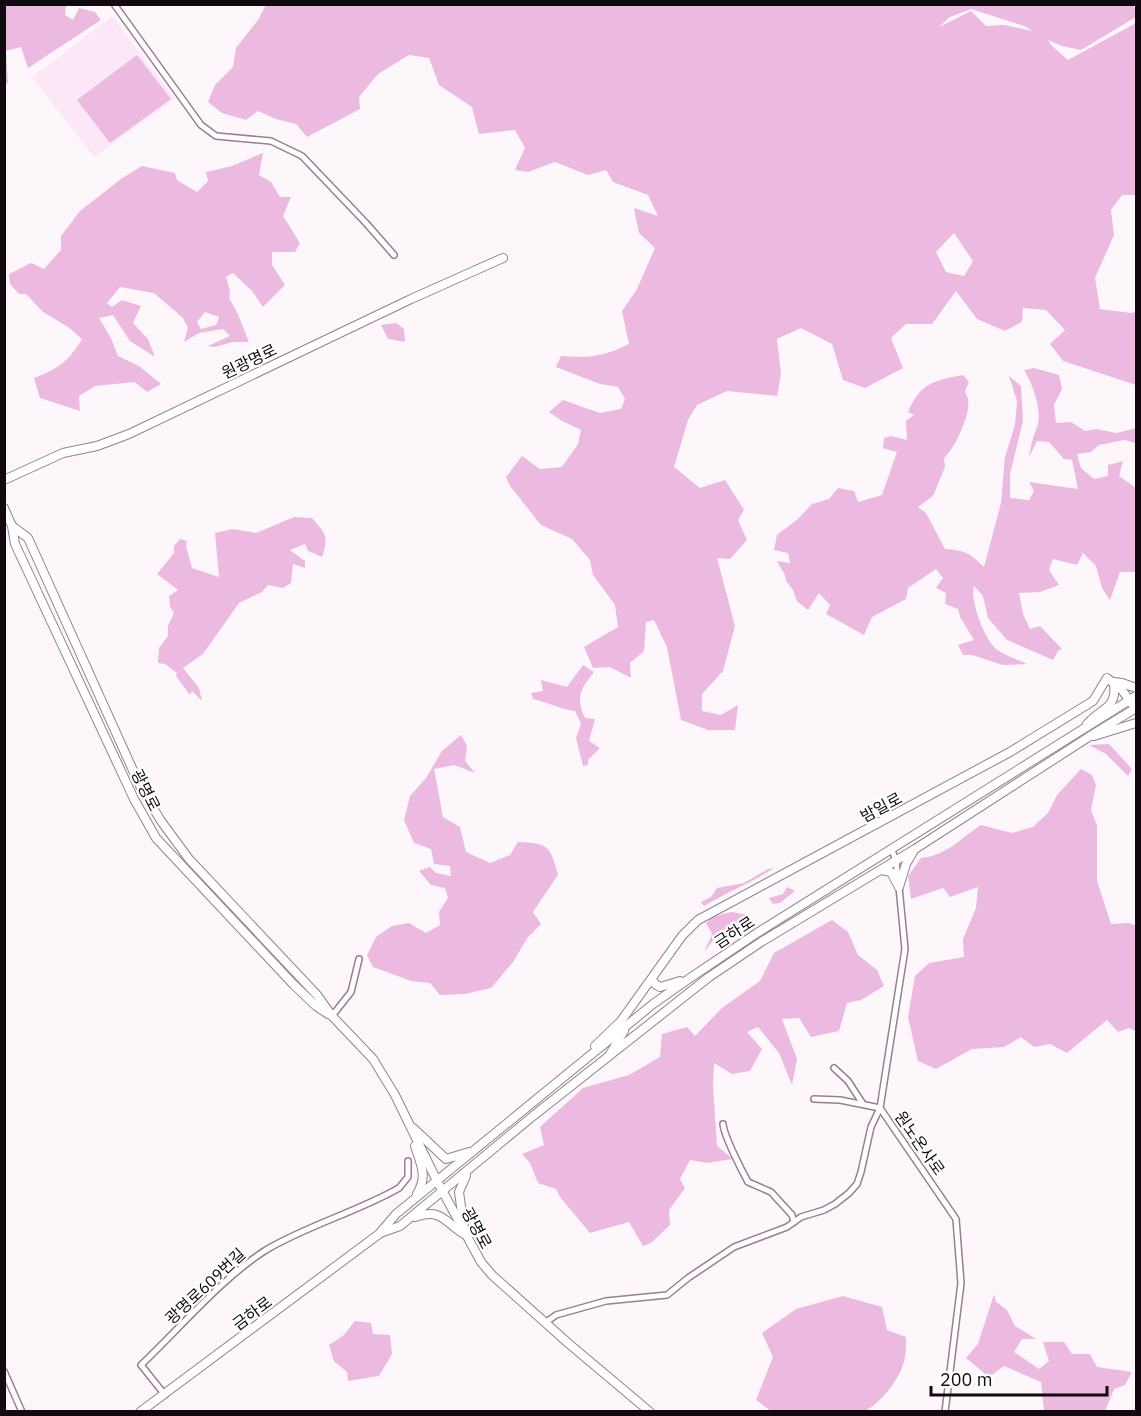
<svg xmlns="http://www.w3.org/2000/svg" width="1141" height="1416" viewBox="0 0 1141 1416" font-family="'IBM Plex Sans','Noto Sans KR',sans-serif">
<style>
.built{fill:#fce7f7}
.green{fill:#ecb9e1;fill-rule:evenodd}
.lines{fill:none;stroke-linecap:round;stroke-linejoin:round}
.street-casing{stroke:#987e92;stroke-width:8}
.secondary-casing{stroke:#987e92;stroke-width:10}
.street{stroke:#fff;stroke-width:5}
.secondary{stroke:#fff;stroke-width:8}
.labels{text-anchor:middle;dominant-baseline:central;stroke-width:4.5;stroke-linejoin:round;paint-order:stroke}
.street-label{font-size:16px;fill:#120910;stroke:#fff}
</style>
<rect width="100%" height="100%" fill="#fdf7fb"/>
<!-- built -->
<polygon class="built" points="112,16 175,99 94,157 32,77"/>
<!-- green -->
<g class="green">
<polygon points="5,4 66,5 65,15 73,20 79,8 95,12 101,20 28,68 21,47 6,51 8,82 5,86"/>
<path d="M266 5H1133L1136 11V17L1081 50 1062 46 1048 40 1052 46 1068 60 1136 23V195H1122L1111 210 1114 235 1095 278 1100 309 1131 313 1136 312V385L1063 361 1050 344 1065 330 1046 310 1023 308 1022 322 1005 331 977 319 956 291 932 324H906L891 338 903 368 865 388 843 380 832 344 801 328 777 339 781 374 777 396 727 391 697 405 688 420 674 467 700 488 725 480 744 510 738 520 747 540 730 559 717 558 735 626 723 671 702 694V711L721 715 738 705 735 730H708L681 720 667 647 654 620 646 622 644 651 630 663 631 678 610 667 593 668 584 647 618 627 615 605 593 575 590 560 572 539 541 525 510 486 506 477 522 456 540 469 562 467 578 444 581 430 562 421 549 412 563 400 600 413 621 409 625 399 618 387 600 384 556 367 561 356C590 358 603 357 629 344L622 311 637 289 655 248 639 233 634 208 658 216 648 195 613 182 606 170 588 175 555 162 528 172 515 170 525 148 515 130 479 134 472 107 439 85 429 58 409 55 378 74 359 97 360 109 307 137 296 124 276 119 258 111 246 120 222 113 208 102 215 85 233 67 236 48 258 20ZM971 9 1024 26 1033 31 1004 25 986 26 971 11 939 27 950 17ZM954 233 973 261 964 276 946 272 936 252Z"/>
<polygon points="137,55 171,99 110,143 77,100"/>
<path d="M263 153 259 175 271 182 280 197H291L283 216 300 243 295 252H272V265L285 285 263 307 252 291 233 273 226 277 230 291 229 298 237 312 249 342H233L215 347 208 346 230 336 223 329 199 333 184 342 188 328 183 318 154 293 120 287 107 303 112 307 122 300 141 306 133 323 148 339 155 357 130 341 113 315 99 318 111 338 118 356 139 366 161 384 147 392 135 382 95 386 79 396 80 411 40 398 34 378C58 369 69 361 82 339L68 327 43 312 26 294H19L10 284 9 274 31 263 44 269 61 250V236L80 211 121 179 142 166 175 173 177 180 197 192 208 181 206 172 232 166ZM205 312 219 317 216 325 201 329 197 322Z"/>
<polygon points="396,323 404,329 405,342 388,339 381,325"/>
<path d="M1034 368 1059 375 1062 389 1054 405 1056 423 1071 422 1085 431 1096 429 1117 433 1136 428V443L1124 440 1099 445 1091 452 1077 454 1081 468 1094 479 1108 476V465L1123 461 1119 476 1136 488V572H1120L1110 600 1102 588 1096 566 1083 553 1077 565 1053 559 1049 570 1059 585 1040 592 1019 593 1023 614 1030 629 1040 626 1062 649 1058 651 1053 660 1007 640 988 618 983 596 974 586C970 601 984 638 996 649 1003 655 1017 659 1027 664L1003 665 972 655H963L958 645 974 640 960 617 958 609 945 604 946 593 936 588 943 578 936 569 908 588 906 599 872 617 864 635 826 614 830 605 819 593 808 610 797 601 793 590 786 581 785 575 777 561 790 563 788 553 774 550 777 535 798 519 812 504 829 499 838 488 854 491 858 502 882 495 897 452 883 448 884 438 891 436 907 440 906 421 914 415 908 412C921 382 934 381 963 375L969 382 965 391C966 394 968 397 968 400 971 415 954 449 944 458L945 467 933 496 918 507 926 513 945 549C965 550 971 554 984 567L1001 503 1005 457 1015 425 1017 401 1009 376 1021 386 1023 421 1010 474V498L1029 500 1034 491 1029 482 1078 489 1072 460 1064 459 1049 442 1037 441 1029 457C1031 447 1032 439 1036 430 1044 413 1033 385 1024 370Z"/>
<path d="M294 517 312 518C326 534 329 536 322 557L308 551 305 544 290 550 305 561V568L293 564 291 583 283 588 268 585 262 592 239 603 203 654 183 668 199 688 202 701 192 691 190 695 176 676 177 673 165 664 158 663 159 648 168 636V626L174 613 170 607 169 596 178 590 157 574 174 553V546L180 539 187 541 186 546 192 568 219 577 215 533 233 529 256 533Z"/>
<path d="M583 665 594 672C581 688 575 698 585 718L595 719 589 741 600 748 588 760V765L583 766 576 738 581 724 575 711C563 710 546 702 533 699L531 693 543 691 541 680 567 687Z"/>
<path d="M461 735 467 746 465 761 475 773 454 765 434 769 443 817 460 827 466 852 490 863 510 855 518 842C549 843 550 846 558 875L533 912 541 924 528 937 513 962 491 988 465 994 440 995 430 983 411 981 373 967 367 955 376 937 392 926 409 923 426 933 440 925 439 912 448 898 445 888 431 885 419 871 430 867 436 873 451 876 450 866 434 864 431 849 414 843 404 820 410 796 426 778 442 751Z"/>
<polygon points="1109,744 1132,769 1128,776 1106,754 1089,745"/>
<path d="M1081 769 1092 775 1096 785 1091 810 1097 826V881L1111 924 1129 923 1136 926V1031L1129 1028 1118 1032 1107 1020 1067 1053 1050 1044 1034 1047 1021 1037 1004 1047 972 1049 936 1069 918 1061 908 1017 915 976 929 963 964 957 963 939 976 908 978 887 950 897 943 888 911 899 908 876 921 858C946 856 961 838 981 825L1012 833 1033 827 1048 813 1057 795Z"/>
<path d="M774 868C751 883 727 892 704 906L701 902 711 897 717 888 744 883 768 869Z"/>
<polygon points="787,887 795,891 780,903 773,904 769,898 783,894"/>
<polygon points="731,912 748,915 727,934 716,937 704,952 712,934 706,923 712,917"/>
<polygon points="832,920 848,932 858,955 877,970 884,986 861,1000 847,1003 839,1031 811,1037 799,1018 782,1019 797,1059 792,1085 779,1053 758,1027 747,1032 762,1049 750,1071 732,1074 714,1063 713,1086 717,1146 733,1159 707,1163 690,1160 680,1179 685,1188 669,1210 670,1225 651,1243 643,1246 629,1222 590,1233 560,1197 556,1189 538,1183 530,1163 522,1154 544,1145 540,1127 583,1088 629,1075 660,1057 662,1034 687,1027 695,1036 722,1008 760,981 774,953"/>
<polygon points="994,1294 996,1302 1007,1310 1015,1326 1036,1339 1022,1339 1014,1352 1039,1369 1049,1361 1043,1342 1064,1342 1072,1354 1090,1354 1097,1367 1132,1372 1125,1385 1114,1389 1105,1411 1044,1411 1041,1382 1004,1366 989,1377 966,1358 978,1344"/>
<path d="M843 1296 882 1307 887 1330 906 1337C906 1344 906 1351 905 1357 902 1377 882 1402 865 1411H771L756 1400 773 1357 762 1333 796 1309Z"/>
<polygon points="355,1321 371,1323 373,1334 390,1335 392,1354 379,1376 348,1381 347,1372 334,1361 329,1345 344,1335"/>
</g>
<g class="lines">
<!-- street casing -->
<g class="street-casing">
<g id="street">
<polyline points="114,4 201,125 216,136 271,141 302,156 365,222 394,255"/>
<polyline points="892,850 896,861 899,887 905,949 880,1108 956,1219 961,1283 945,1412"/>
<polyline points="332,1016 351,992 359,959"/>
<polyline points="834,1068 848,1081 863,1104"/>
<path d="M723 1124C724 1136 742 1171 748 1182L771 1192 792 1215 794 1222"/>
<polyline points="545,1323 556,1315 606,1301 667,1295 688,1278 734,1247 787,1227 801,1217 824,1210 835,1204 849,1193 857,1184 861,1172 871,1127 880,1108 840,1100 814,1099"/>
<polyline points="4,1371 22,1412"/>
<path d="M165 1395 141 1365C179 1329 223 1277 266 1250 308 1225 357 1212 399 1188L408 1177V1161"/>
</g>
</g>
<!-- secondary casing -->
<g class="secondary-casing">
<g id="secondary">
<polyline points="4,480 63,453 97,446 129,434 411,299 503,258"/>
<polyline points="4,508 12,526 15,544 134,799 156,838 293,984 316,1006 328,1014"/>
<polyline points="12,526 28,538 141,788 161,821 189,859 317,995 332,1016 373,1059 395,1095 437,1181 481,1262 492,1275 568,1343 650,1412"/>
<path d="M1087 724C1103 706 1117 710 1114 682L1122 683 1136 688"/>
<polyline points="1094,736 1136,723"/>
<polyline points="881,870 891,872 899,887"/>
<polyline points="899,887 906,864 913,852"/>
<polyline points="652,979 655,984 660,987 680,981"/>
<polyline points="595,1046 621,1021 682,936 698,920 1010,752 1093,701 1107,678 1122,690 1132,704"/>
<polyline points="610,1054 624,1031"/>
<polyline points="413,1128 446,1159 469,1152"/>
<path d="M415 1146C421 1165 428 1176 417 1194"/>
<path d="M415 1217C442 1208 443 1221 464 1234"/>
<polyline points="464,1228 459,1192 466,1176"/>
<polyline points="380,1233 400,1226 533,1116 709,977 761,942 915,849 1087,738 1136,708"/>
<polyline points="140,1412 379,1234 396,1214 653,1004 690,978 757,933 1136,696"/>
</g>
</g>
<!-- street -->
<use href="#street" class="street"/>
<!-- secondary -->
<use href="#secondary" class="secondary"/>
</g>
<g class="labels">
<!-- street labels -->
<g class="street-label">
<text transform="translate(249 361) rotate(-26)">원광명로</text>
<text transform="translate(146 790) rotate(63)">광명로</text>
<text transform="translate(881 807) rotate(-28)">밤일로</text>
<text transform="translate(734 932) rotate(-33)">금하로</text>
<text transform="translate(920 1143) rotate(55)">원노온사로</text>
<text transform="translate(477 1228) rotate(61)">광명로</text>
<text transform="translate(205 1286) rotate(-43)">광명로609번길</text>
<text transform="translate(252 1313) rotate(-37)">금하로</text>
</g>
</g>
<!-- border -->
<rect width="1141" height="1416" fill="none" stroke="#120910" stroke-width="12"/>
<!-- scale -->
<path d="M931 1386v9h176v-9" fill="none" stroke="#120910" stroke-width="3"/>
<text x="940" y="1386" font-size="18" fill="#120910" stroke="#ffffff" stroke-width="4.5" paint-order="stroke">200 m</text>
</svg>
